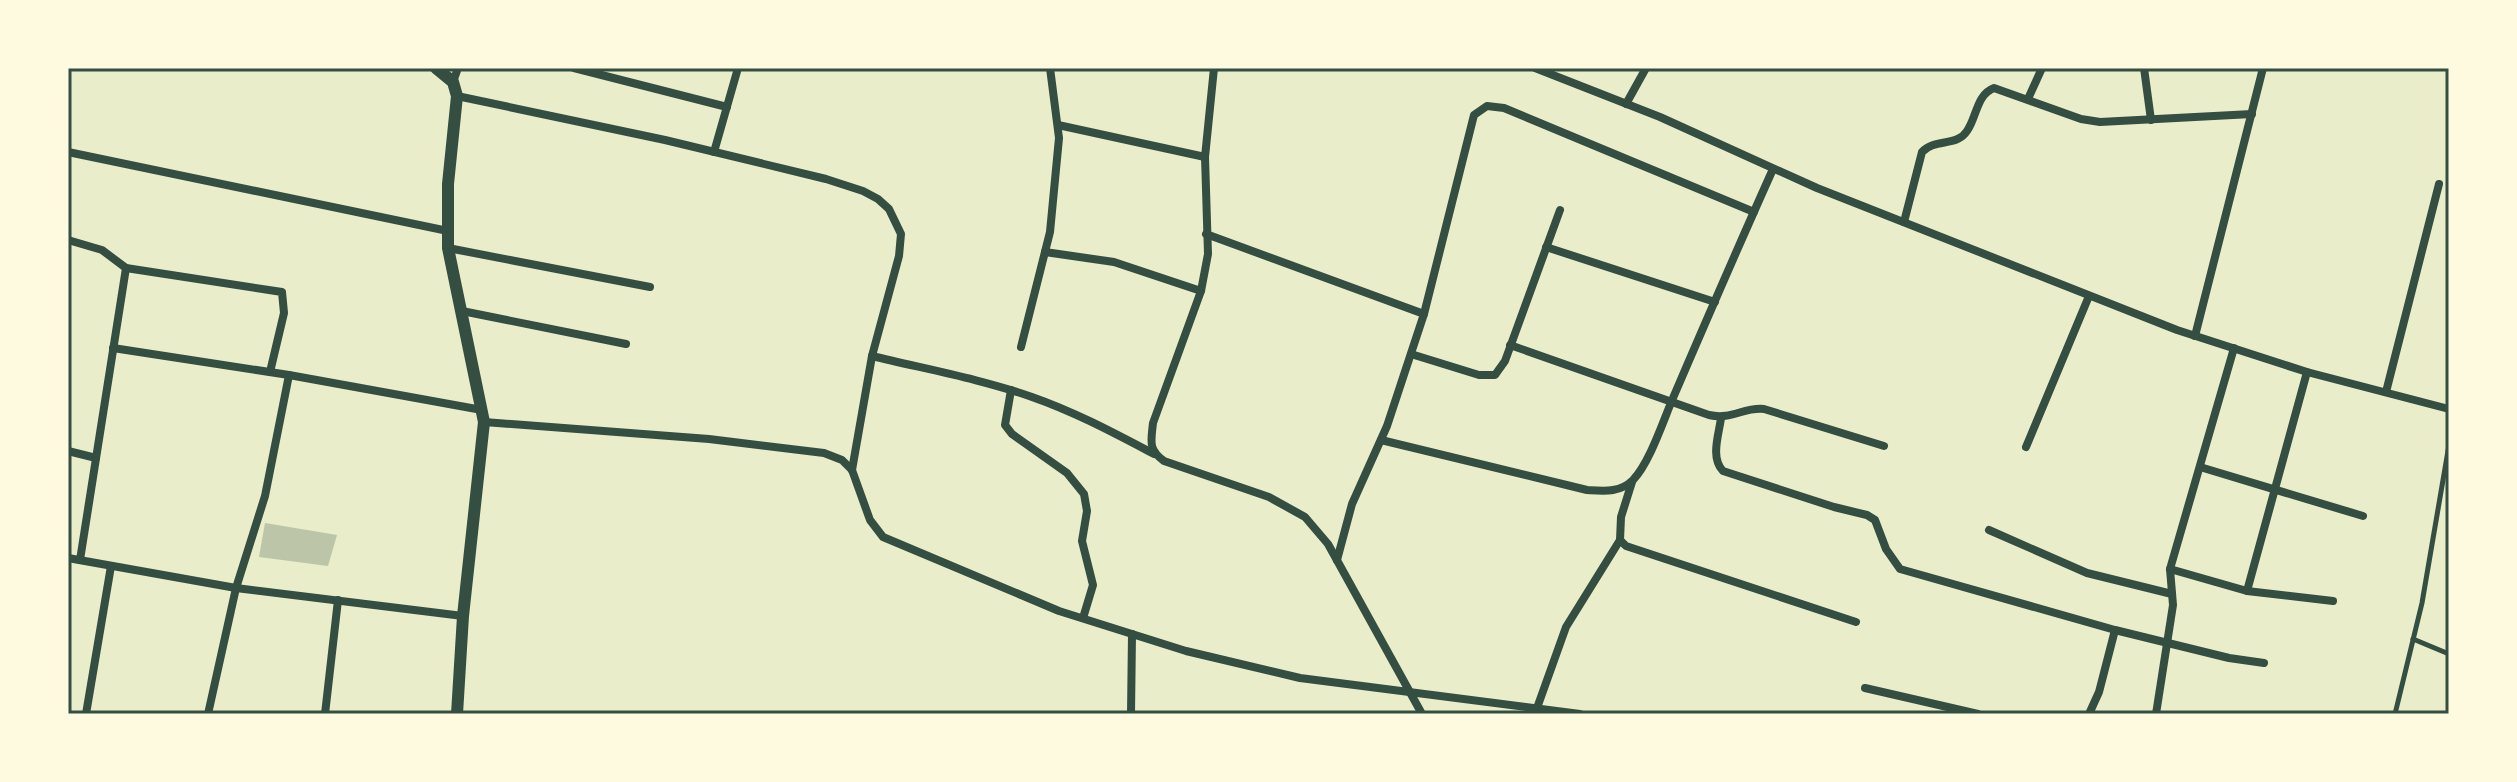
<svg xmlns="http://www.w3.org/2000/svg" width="2517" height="782" viewBox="0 0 2517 782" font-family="'IBM Plex Serif',serif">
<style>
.building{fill:#bcc5a7}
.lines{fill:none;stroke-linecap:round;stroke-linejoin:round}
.service{stroke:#344e41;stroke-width:5}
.minor{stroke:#344e41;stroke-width:8}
.tertiary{stroke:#344e41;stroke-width:12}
.neatline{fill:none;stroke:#344e41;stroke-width:3}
</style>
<rect width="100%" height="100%" fill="#e9edc9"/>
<!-- building -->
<polygon class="building" points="265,523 337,535 328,566 259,557"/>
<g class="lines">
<!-- service -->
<g class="service">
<polyline points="2413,639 2449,654"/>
<polyline points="2395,714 2422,603 2449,445"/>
</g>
<!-- minor -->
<g class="minor">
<polyline points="574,68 727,107"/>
<path d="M1214 68 1205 157 1208 254 1201 291 1153 423C1151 442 1148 449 1164 461L1269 497 1305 517 1328 544 1422 714"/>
<polyline points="1535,68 1660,117 1817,188 2177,330 2307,372 2449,409"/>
<polyline points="2144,68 2151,120"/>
<polyline points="453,82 458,68"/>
<polyline points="457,96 665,140 826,179 863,191 878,199 889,209 901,234 899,256 872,356 852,470"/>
<polyline points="2028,99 2042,68"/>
<polyline points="1626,104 1646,68"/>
<polyline points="1058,125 1205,157"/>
<polyline points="68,152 448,231"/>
<polyline points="714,152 738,68"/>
<path d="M1904 222 1922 152C1935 138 1957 147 1967 131 1977 117 1976 95 1994 88L2081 119 2100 122 2252 114"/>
<polyline points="1206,234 1424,314"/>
<polyline points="68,240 102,250 126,268 282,292 284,313 270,372"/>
<polyline points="1546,247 1715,302"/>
<polyline points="448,248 650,287"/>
<polyline points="1045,252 1114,262 1201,291"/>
<polyline points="462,311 626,344"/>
<polyline points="2195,336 2263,68"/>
<path d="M1510 345 1709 415C1732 420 1743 407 1764 409L1884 446"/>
<polyline points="1021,347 1050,232 1059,138 1050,68"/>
<polyline points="113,348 289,375 482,410"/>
<polyline points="1411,354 1479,375 1495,375 1505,361 1560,210"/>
<path d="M872 356C925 369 981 379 1032 397 1075 412 1114 433 1154 454"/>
<polyline points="1011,390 1005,425 1012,434 1067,473 1084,494 1087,511 1082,541 1093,585 1083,618"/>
<polyline points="2386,392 2439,184"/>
<path d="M1721 418C1719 434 1710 458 1723 471L1834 507 1867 515 1875 520 1886 549 1900 569 2115 630 2229 658 2264 663"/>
<polyline points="484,422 709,439 824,453 842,460 852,470 870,520 883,537 1059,611 1186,651 1300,678 1580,714"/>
<path d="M1381 440 1587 490C1604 491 1620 493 1633 480 1650 462 1663 421 1673 398 1706 321 1739 245 1773 169"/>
<polyline points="2026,447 2089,296"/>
<polyline points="68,451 96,458"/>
<polyline points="2200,467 2363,516"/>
<polyline points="1632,482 1621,517 1620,540 1626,546 1856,622"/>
<polyline points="1989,530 2087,573 2172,594"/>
<polyline points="68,558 236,588 463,616"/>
<polyline points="80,560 126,268"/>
<polyline points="1337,560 1352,504 1387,426 1424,314 1474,115 1487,106 1504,108 1754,212"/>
<polyline points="2170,569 2247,591 2333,601"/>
<polyline points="2247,591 2307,372"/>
<polyline points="1865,688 1978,714"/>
<polyline points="1537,708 1566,627 1620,540"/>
<polyline points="86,714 111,566"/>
<polyline points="208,714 236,588 265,496 289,375"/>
<polyline points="325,714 338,600"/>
<polyline points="1131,714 1132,634"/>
<polyline points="2089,714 2099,692 2115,630"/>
<polyline points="2156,714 2173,605 2170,569 2234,348"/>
</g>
<!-- tertiary -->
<polyline class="tertiary" points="436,68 453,82 457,96 448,184 448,248 484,422 463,616 457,714"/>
</g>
<!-- border -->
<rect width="2517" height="782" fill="none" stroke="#fefae0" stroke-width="140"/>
<rect x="70" y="70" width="2377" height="642" class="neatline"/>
</svg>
